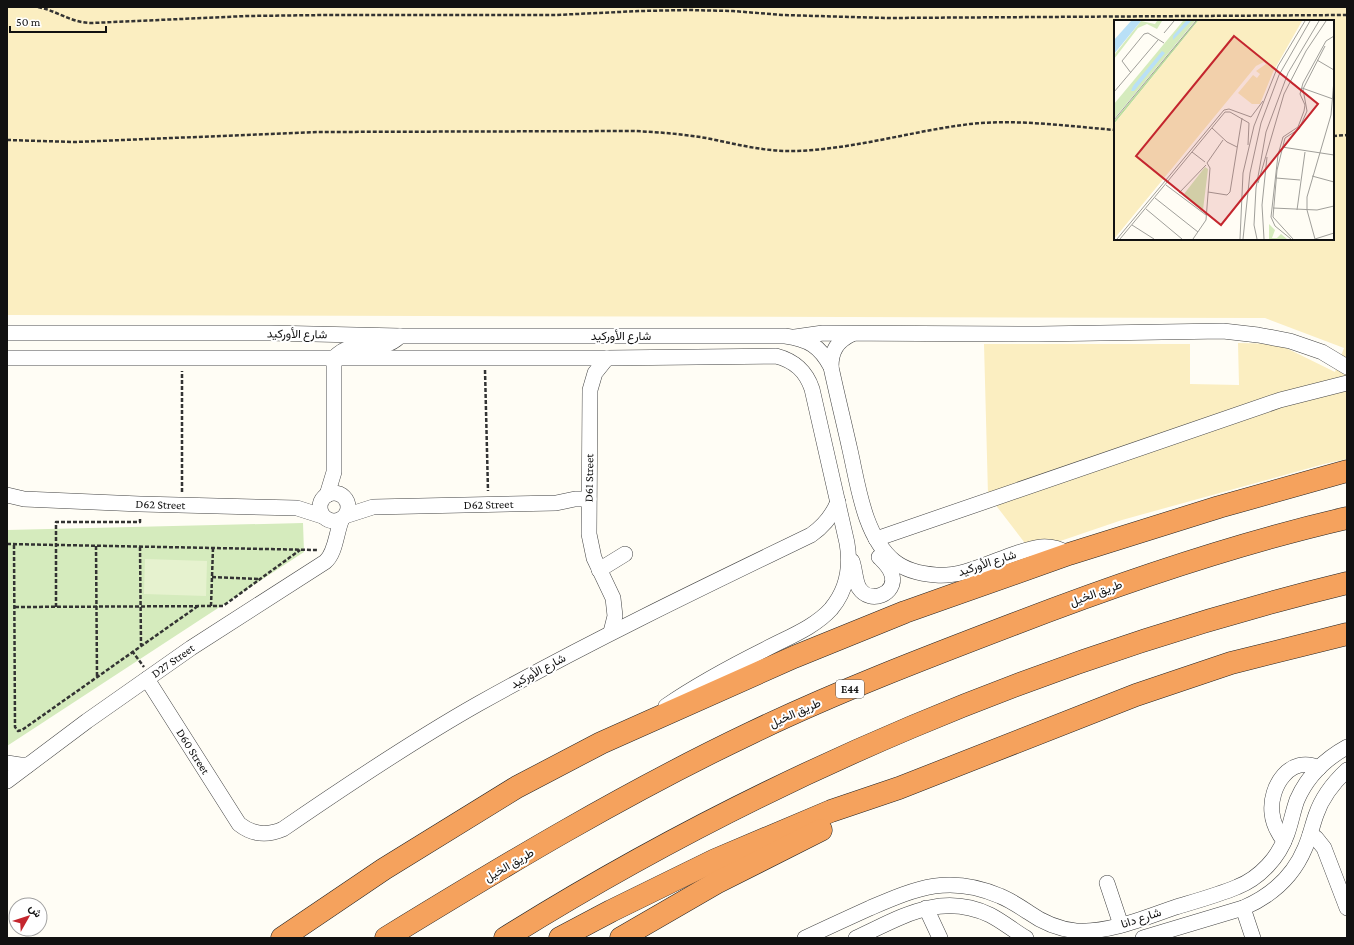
<svg xmlns="http://www.w3.org/2000/svg" width="1354" height="945" viewBox="0 0 1354 945" font-family="'Crimson Pro',Vazirmatn,serif">
<style>
.green{fill:#d5ebbd}
.sand{fill:#fbeec1;fill-rule:evenodd}
.pitch{fill:#e6f2cf}
.lines{fill:none;stroke-linecap:round;stroke-linejoin:round}
.minor-casing{stroke:#444;stroke-width:16}
.highway-casing{stroke:#222;stroke-width:23}
.path{stroke:#333;stroke-width:2.5;stroke-dasharray:4 2;stroke-linecap:butt}
.minor{stroke:#fff;stroke-width:15}
.highway{stroke:#f5a25d;stroke-width:22}
.labels{text-anchor:middle;dominant-baseline:central;stroke-width:4;stroke-linejoin:round;paint-order:stroke}
.shield{fill:#fff;stroke:#585858;stroke-width:1}
.shield-label{font-size:11px;font-weight:bold;fill:#111}
.street-label{font-size:12px;fill:#111;stroke:#fff}
.inset-road{fill:none;stroke:#a09f9a;stroke-width:1}
.view{fill:#c4262e;fill-opacity:0.15;stroke:#c4262e;stroke-width:2}
.inset-edge{fill:none;stroke:#111;stroke-width:2}
</style>
<rect width="100%" height="100%" fill="#fffdf5"/>
<!-- green -->
<polygon class="green" points="303,523 304,552 7,746 7,530"/>
<!-- sand -->
<path class="sand" d="M7 7H1347V459L1324 464 1122 520 1031 551 988 495 984 344H1190V384L1239 385 1238 343 1278 344 1335 372 1344 348 1265 318 7 315ZM1115 21H1333V239H1115Z"/>
<!-- pitch -->
<polygon class="pitch" points="145,559 207,561 206,596 144,594"/>
<g class="lines">
<!-- minor casing -->
<g class="minor-casing">
<g id="minor">
<path d="M7 333H270L400 336H785C808 339 820 346 831 367 837 395 844 423 850 450 858 485 864 536 894 561 905 570 922 574 936 575 960 577 984 565 1006 557 1029 549 1046 540 1069 554"/>
<polyline points="795,337 823,333 1039,334 1223,331 1258,335 1290,341 1322,352 1347,367"/>
<path d="M7 358H607L776 356C795 361 806 371 812 389L847 543C851 566 847 590 831 609 814 628 786 638 764 650 730 667 697 685 666 706"/>
<polyline points="607,358 595,373 590,390 589,534 594,558 613,598 615,616 611,632"/>
<path d="M831 367C831 351 837 341 852 334"/>
<circle cx="334" cy="507" r="14"/>
<path id="s1" d="M7 495 24 499 140 504 297 508 322 516"/>
<path d="M327 495 334 472V358C356 334 378 358 400 336"/>
<path id="s2" d="M345 516 373 507 556 503 575 499H589"/>
<polyline points="876,539 1280,400 1347,383"/>
<path d="M852 561C855 569 855 581 859 588 870 605 897 594 892 575 890 567 884 562 879 557"/>
<polyline points="599,570 625,554"/>
<path id="s3" d="M147 679 239 824C253 835 267 836 283 829 347 785 411 742 478 704 587 643 699 589 811 535 824 526 832 516 838 502"/>
<polyline points="7,763 20,765 28,765"/>
<path id="s4" d="M7 781 87 721 191 648 325 562C336 553 336 532 342 519"/>
<polyline points="1310,835 1316,838 1324,848 1347,908"/>
<path d="M1284 841C1278 833 1273 824 1272 813 1269 787 1290 754 1319 768"/>
<polyline points="1107,883 1121,925"/>
<polyline points="926,908 940,938"/>
<polyline points="1243,908 1253,938"/>
<path d="M805 938C826 928 848 918 870 908 917 888 949 874 1000 896 1010 900 1019 906 1028 912 1042 922 1059 929 1076 931 1110 933 1144 918 1176 907 1196 901 1218 895 1237 887 1260 878 1279 857 1287 834 1291 823 1293 811 1297 800 1307 777 1325 759 1347 747"/>
<path d="M856 938C900 918 940 891 990 915 1002 921 1014 931 1026 938"/>
<path d="M1143 938 1243 908C1271 896 1293 877 1305 848 1310 837 1312 826 1316 815 1322 797 1333 783 1347 770"/>
</g>
</g>
<!-- highway casing -->
<g class="highway-casing">
<g id="highway">
<polyline points="282,938 384,869 517,787 601,743 794,657 905,612 1069,554 1219,507 1347,471"/>
<path d="M386 938C505 865 625 793 751 733 836 692 925 658 1014 624 1123 582 1234 544 1347 518"/>
<path d="M505 938C764 776 1051 655 1347 583"/>
<polyline points="560,938 611,911 715,860 831,811 899,788 1136,695 1231,663 1347,634"/>
<polyline points="621,938 716,883 821,830"/>
</g>
</g>
<!-- path -->
<g class="path">
<path d="M38 7C58 11 71 23 92 23L247 16 325 15H556L640 11 688 10 733 11 782 15 887 18 1347 15"/>
<polyline points="1333,136 1347,135"/>
<path d="M7 140 74 142 318 132 634 131C658 132 682 134 706 138 736 144 765 152 796 151 855 149 912 131 970 124 1018 119 1067 126 1115 130"/>
<polyline points="485,370 488,491"/>
<polyline points="182,492 182,371"/>
<polyline points="7,544 317,550"/>
<polyline points="14,545 15,727 18,731 22,730 198,606"/>
<polyline points="96,546 97,676"/>
<polyline points="140,547 141,645"/>
<polyline points="212,577 259,579"/>
<polyline points="211,606 213,548"/>
<polyline points="15,607 223,606 300,550"/>
<polyline points="56,607 56,522 140,522 140,517"/>
<polyline points="132,651 144,667"/>
</g>
<!-- minor -->
<use href="#minor" class="minor"/>
<!-- highway -->
<use href="#highway" class="highway"/>
</g>
<g class="labels">
<!-- shield labels -->
<rect class="shield" x="836" y="680" width="28" height="18" rx="3"/>
<g class="shield-label">
<text x="850" y="689">E44</text>
</g>
<!-- street labels -->
<g class="street-label">
<text transform="translate(297 334) rotate(1)">شارع الأوركيد</text>
<text x="621" y="336">شارع الأوركيد</text>
<text transform="translate(589 478) rotate(-89)">D61 Street</text>
<text stroke="none"><textPath href="#s2" startOffset="145">D62 Street</textPath></text>
<text stroke="none"><textPath href="#s1" startOffset="154">D62 Street</textPath></text>
<text transform="translate(987 563) rotate(-18)">شارع الأوركيد</text>
<text transform="translate(1096 593) rotate(-20)">طريق الخيل</text>
<text stroke="none"><textPath href="#s4" startOffset="205">D27 Street</textPath></text>
<text transform="translate(538 671) rotate(-28)">شارع الأوركيد</text>
<text transform="translate(795 713) rotate(-24)">طريق الخيل</text>
<text stroke="none"><textPath href="#s3" startOffset="86">D60 Street</textPath></text>
<text transform="translate(509 865) rotate(-30)">طريق الخيل</text>
<text transform="translate(1141 918) rotate(-18)">شارع دانا</text>
</g>
</g>
<!-- overview -->
<g transform="translate(1114 20)">
<rect width="220" height="220" fill="#fffdf5"/>
<path d="M27 1 41 4 43 1H48L43 9 33 4 24 8 0 39 1 34ZM69 1H81L0 99V84ZM91 147 94 149 89 190 70 174ZM155 204 161 210 158 218H163L167 214 173 219H155Z" fill="#d5ebbd"/>
<path d="M82 1H84L0 104V101Z" fill="#b9dc9c"/>
<path d="M84 1H188L159 52 146 84H138L124 73 139 55 143 58 146 54 142 51 152 44 150 42 142 46 0 219V104Z" fill="#fbeec1"/>
<path d="M17 1H27L0 34V20ZM72 1H77L59 20V16ZM48 31 51 33 20 71H17L19 66Z" fill="#b9e0f7"/>
<path class="inset-road" d="M50 13 60 1M203 40 220 50M17 53 8 41 30 14 34 13 50 23M188 68 219 79M0 72 44 20M0 100 82 1M98 108 113 122 123 127M168 127 220 135M78 132 91 142M93 143 109 120M198 156 220 162M162 158 186 160M144 163 170 74 192 31 212 1M52 165 92 195M94 172 113 175 116 172 128 98M65 173 92 145M41 178 84 212M159 188 203 190 220 186M32 189 68 219M183 190 191 132M18 205 40 219M3 219 110 90 115 89 137 97 149 81M6 219 111 92H116L135 103 134 125M79 219 92 200 96 148 93 143M126 219 129 153 140 106 164 46 191 1M129 219 136 153 147 103 165 55 196 1M143 219 140 205 142 168 152 112 174 53 205 1M150 219 148 185 153 137M177 219 161 206 157 197 164 135 169 117 184 107 190 91 191 85 186 74 189 63 212 21 220 16M179 219 159 197 163 150 171 118 185 109 193 91 189 69 211 26M201 219 193 190V177L217 95 220 60M201 219 220 213"/>
<path class="view" d="M120 16 204 84 107 205 22 136Z"/>
<rect width="220" height="220" class="inset-edge"/>
</g>
<!-- border -->
<rect width="1354" height="945" fill="none" stroke="#111111" stroke-width="16"/>
<!-- north arrow -->
<g transform="translate(28 917) rotate(51)"><circle r="19" fill="#ffffff" stroke="#a0a0a0"/>
<path d="M0-3L7 15L0 10L-7 15Z" fill="#c4262e"/>
<text y="-6" font-size="11" font-weight="bold" text-anchor="middle" fill="#111111">ش</text>
</g>
<!-- scale -->
<path d="M10 26v6h96v-6" fill="none" stroke="#111111" stroke-width="2"/>
<text x="16" y="26" font-size="12" fill="#111111" stroke="#ffffff" stroke-width="3" paint-order="stroke">50 m</text>
</svg>
